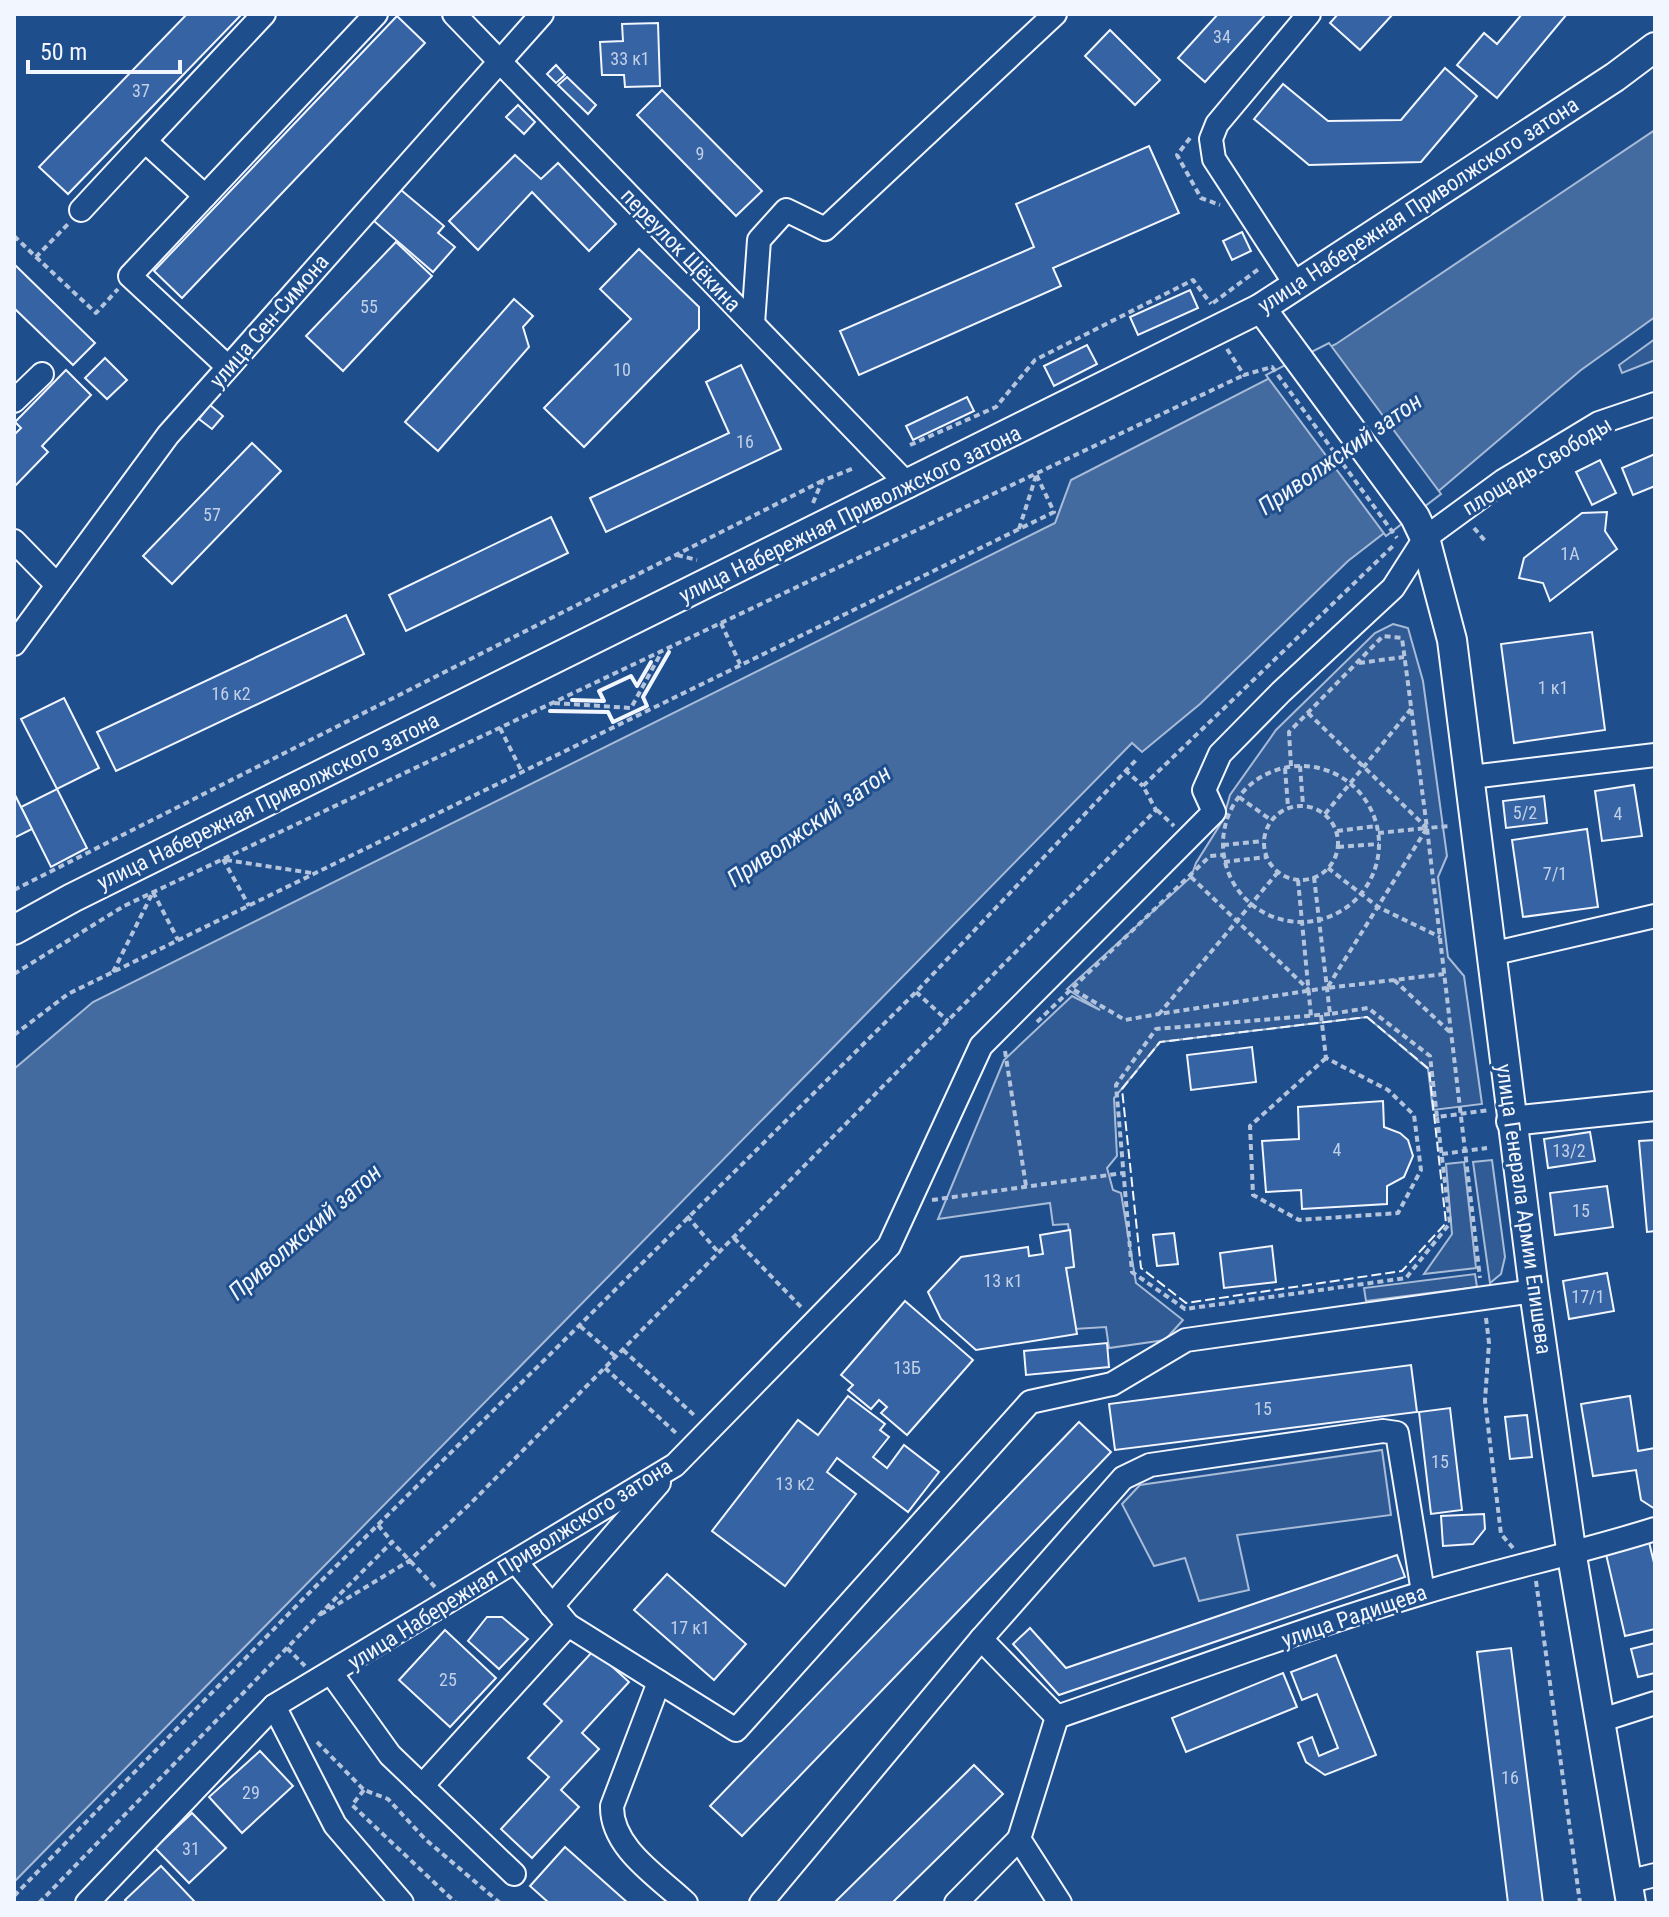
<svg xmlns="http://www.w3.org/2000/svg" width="1669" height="1917" viewBox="0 0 1669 1917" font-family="'Roboto Condensed',sans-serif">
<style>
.built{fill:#305b95;stroke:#a8bbd7;stroke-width:2}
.water{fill:#446ba0;stroke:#a8bbd7;stroke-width:2}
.pier{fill:#1f4e8c;stroke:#a8bbd7;stroke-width:2}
.building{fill:#3563a3;stroke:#f2f6ff;stroke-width:2}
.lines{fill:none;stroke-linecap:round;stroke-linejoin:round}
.minor-casing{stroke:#f2f6ff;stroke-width:26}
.major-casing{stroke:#f2f6ff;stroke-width:32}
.path{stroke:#b3c4dc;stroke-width:4;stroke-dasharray:6 4;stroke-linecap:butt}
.minor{stroke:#1f4e8c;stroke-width:22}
.major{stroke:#1f4e8c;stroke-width:28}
.fence{stroke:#f2f6ff;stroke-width:2;stroke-dasharray:10 4;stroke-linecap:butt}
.wall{stroke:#f2f6ff;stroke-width:4}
.labels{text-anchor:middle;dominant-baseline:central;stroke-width:6;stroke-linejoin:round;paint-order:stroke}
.number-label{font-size:18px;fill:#c3d1e8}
.street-label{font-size:22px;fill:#f2f6ff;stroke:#1f4e8c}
.water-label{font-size:24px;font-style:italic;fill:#f2f6ff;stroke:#1f4e8c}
</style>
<rect width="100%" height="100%" fill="#1f4e8c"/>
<!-- built -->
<g class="built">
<polygon points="1655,339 1655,360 1622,373 1619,365"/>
<polygon points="1393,624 1408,628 1423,681 1447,856 1438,877 1448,957 1464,976 1482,1104 1433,1110 1428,1069 1367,1017 1160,1042 1114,1098 1117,1156 1107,1168 1113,1190 1121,1193 1136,1283 1183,1320 1165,1340 1109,1348 1106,1327 1074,1329 1066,1268 1074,1266 1068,1224 1053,1225 1050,1203 938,1219 1004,1060 1072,996 1100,1010 1067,989 1191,877 1196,863 1223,820 1230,795 1276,730 1375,633"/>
<polygon points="1492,1160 1505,1257 1501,1274 1490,1283 1473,1162"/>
<polygon points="1464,1162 1476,1268 1424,1274 1452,1234 1446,1164"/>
<polygon points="1475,1274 1477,1287 1366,1301 1364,1288"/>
<polygon points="1382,1450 1391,1515 1237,1535 1249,1590 1199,1601 1185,1558 1154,1566 1122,1504 1140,1485"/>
</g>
<!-- water -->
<polygon class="water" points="1655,130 1655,317 1581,370 1441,489 1348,561 1200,704 1142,752 1132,743 14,1882 14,1069 93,1002 1055,523 1071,480 1336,344"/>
<!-- pier -->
<polygon class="pier" points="1329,343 1441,494 1386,536 1266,375"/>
<!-- building -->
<g class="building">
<polygon points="187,14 242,14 68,194 39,167"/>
<polygon points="1218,14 1266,14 1205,82 1178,58"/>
<polygon points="1338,14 1393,14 1360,50 1330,23"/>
<polygon points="1522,14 1567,14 1497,98 1457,65 1484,33 1497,44"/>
<polygon points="397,16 425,43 182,298 154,271"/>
<polygon points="658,23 660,86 625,87 624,75 602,75 600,42 623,41 622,24"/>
<polygon points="1110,30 1160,80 1135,105 1085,56"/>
<polygon points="556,65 565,75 556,83 547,74"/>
<polygon points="1445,68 1477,96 1421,162 1309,165 1254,119 1283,84 1328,121 1401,120"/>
<polygon points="567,77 596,105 588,114 558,85"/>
<polygon points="662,90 762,191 736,216 637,115"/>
<polygon points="518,105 535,122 524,134 506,117"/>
<polygon points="1149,146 1179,213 1053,268 1061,286 859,375 840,331 1034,247 1016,204"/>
<polygon points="515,155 541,179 558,163 616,224 589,251 532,192 478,250 449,221"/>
<polygon points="401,190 444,226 438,233 455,247 433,272 374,221"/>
<polygon points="1242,232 1251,251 1232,260 1223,241"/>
<polygon points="396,242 432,276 343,371 306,336"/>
<polygon points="639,249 699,307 699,329 584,447 544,408 631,319 600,289"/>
<polygon points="14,264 95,343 73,365 14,308"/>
<polygon points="1190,290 1198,308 1138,335 1130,317"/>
<polygon points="514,299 533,316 523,327 529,347 438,451 405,422"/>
<polygon points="1087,345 1097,364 1054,386 1044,366"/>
<polygon points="105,358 127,380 107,399 85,378"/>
<polygon points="741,365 781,449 606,532 590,498 729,433 706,382"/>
<polygon points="66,370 91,395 42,446 48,452 14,487 14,435 21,428 15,422"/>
<polygon points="967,397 974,411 913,440 906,426"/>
<polygon points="210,405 223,416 212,429 199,419"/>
<polygon points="252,443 281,471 172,584 143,556"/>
<polygon points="1655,454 1655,486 1633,495 1622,468"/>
<polygon points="1600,460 1616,493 1592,505 1576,472"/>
<polygon points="1607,512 1605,531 1617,549 1550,601 1543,583 1519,578 1524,558 1582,513"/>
<polygon points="551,517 568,553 406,631 389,595"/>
<polygon points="346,615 364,654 116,771 97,732"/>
<polygon points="1592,632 1605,730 1514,743 1501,644"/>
<polygon points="64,698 99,768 57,789 21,719"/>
<polygon points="1634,785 1642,836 1602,841 1595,791"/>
<polygon points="57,789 87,848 51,867 21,807"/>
<polygon points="14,793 32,829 14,838"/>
<polygon points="1544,796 1547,823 1506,828 1503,801"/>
<polygon points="1587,829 1598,907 1523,917 1512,840"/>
<polygon points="1252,1047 1256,1082 1191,1090 1187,1055"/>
<polygon points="1383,1101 1384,1127 1400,1133 1408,1140 1413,1156 1404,1177 1387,1186 1387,1204 1302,1209 1301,1190 1266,1192 1262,1141 1299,1139 1298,1107"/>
<polygon points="1590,1132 1595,1161 1548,1168 1544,1139"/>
<polygon points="1655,1140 1655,1231 1647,1232 1639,1141"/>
<polygon points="1607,1186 1613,1227 1555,1235 1550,1193"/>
<polygon points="1070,1230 1074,1267 1066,1268 1077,1334 976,1350 941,1319 928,1292 961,1257 1028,1247 1029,1256 1043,1254 1040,1235"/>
<polygon points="1174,1233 1178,1264 1157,1266 1153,1235"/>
<polygon points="1272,1246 1276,1282 1224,1288 1220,1253"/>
<polygon points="1607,1273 1614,1311 1569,1319 1563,1281"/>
<polygon points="905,1301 973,1360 907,1435 881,1413 887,1407 879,1400 871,1409 848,1390 853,1385 841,1375"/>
<polygon points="1107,1343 1109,1367 1026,1375 1024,1351"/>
<polygon points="1411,1365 1417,1412 1115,1450 1109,1404"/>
<polygon points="848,1396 885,1424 880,1430 889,1437 873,1457 887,1468 904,1445 939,1472 908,1512 837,1458 827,1472 856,1494 785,1586 712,1531 798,1420 818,1435"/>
<polygon points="1630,1396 1638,1451 1655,1448 1655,1509 1641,1500 1636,1470 1593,1476 1581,1404"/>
<polygon points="1450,1408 1462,1510 1431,1514 1419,1412"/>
<polygon points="1527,1415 1532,1457 1510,1459 1505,1417"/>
<polygon points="1079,1422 1111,1452 742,1836 710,1806"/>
<polygon points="1484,1514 1485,1529 1473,1544 1443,1546 1441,1516"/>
<polygon points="1649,1542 1655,1567 1655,1629 1625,1636 1606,1554"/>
<polygon points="1397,1555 1405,1577 1059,1695 1013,1644 1030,1628 1066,1668"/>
<polygon points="667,1574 746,1644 714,1680 634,1610"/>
<polygon points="487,1617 502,1617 528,1639 499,1669 468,1641"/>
<polygon points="445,1630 496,1678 450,1727 399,1680"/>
<polygon points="1655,1643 1655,1673 1638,1677 1631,1649"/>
<polygon points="1511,1648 1543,1903 1508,1903 1477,1652"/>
<polygon points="594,1650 629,1682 582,1733 599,1749 561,1790 579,1807 532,1858 501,1829 549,1777 528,1758 562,1721 544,1704"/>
<polygon points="1336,1655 1376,1755 1325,1775 1306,1762 1298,1743 1312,1737 1319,1756 1338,1748 1317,1694 1302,1700 1291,1672"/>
<polygon points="1283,1673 1297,1707 1186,1752 1172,1718"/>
<polygon points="260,1751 293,1786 242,1833 209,1797"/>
<polygon points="974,1765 1003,1794 892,1903 834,1903"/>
<polygon points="192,1813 226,1848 189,1883 155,1848"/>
<polygon points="565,1847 628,1903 549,1903 530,1886"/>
<polygon points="161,1866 195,1902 128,1903 125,1900"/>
</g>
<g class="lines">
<!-- minor casing -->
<g class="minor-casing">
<g id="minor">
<polyline points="454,14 909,486"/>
<polyline points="205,196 145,141 264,14"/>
<polyline points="81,210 145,141"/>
<polyline points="1296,285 1214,159 1211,139 1217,124 1309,14"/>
<polyline points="753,324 759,240 786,210 825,229 1055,14"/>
<polyline points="228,367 130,276 376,14"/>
<polyline points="14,401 42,374"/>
<polyline points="14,541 57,585"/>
<polyline points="14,644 168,435 542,14"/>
<polyline points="1471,777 1655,755"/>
<polyline points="1491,954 1655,916"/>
<polyline points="552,1606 659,1483"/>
<polyline points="568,1625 736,1730 1030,1402 1112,1384 1186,1340 1534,1291"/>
<polyline points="332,1674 390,1755 514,1874"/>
<path d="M659 1682 612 1806C611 1848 659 1877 686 1903"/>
<polyline points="274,1706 335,1825 402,1903"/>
<polyline points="1057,1717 981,1639 1123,1478 1150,1465 1383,1431 1397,1433 1423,1592"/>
<path d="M1057 1717C1179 1675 1302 1629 1426 1592 1502 1569 1579 1553 1655 1529"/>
<polyline points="1602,1720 1655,1703"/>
<polyline points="422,1786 568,1625 516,1562"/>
<polyline points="1019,1839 1057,1717"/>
<polyline points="1627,1882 1655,1875"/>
<polyline points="87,1903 274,1706 675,1465 889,1246 981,1046 1214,812 1204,790 1220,754 1281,692 1393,588 1425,538 1503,481 1599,423 1655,404"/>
<polyline points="761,1903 981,1639"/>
<polyline points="956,1903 1019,1839 1060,1903"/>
</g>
</g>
<!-- major casing -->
<g class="major-casing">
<g id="major">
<polyline points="1261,308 1415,517 1425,538 1452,640 1534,1291 1572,1556 1631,1903"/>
<polyline points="14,930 72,898 1261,308 1615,77 1655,47"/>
<polyline points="1511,1121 1655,1106"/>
</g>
</g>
<!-- path -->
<g class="path">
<polyline points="1190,138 1177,155 1201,198 1220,205"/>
<polyline points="14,236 36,257 69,223"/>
<polyline points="36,257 96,313 118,289"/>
<polyline points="1213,303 1260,268"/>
<polyline points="1227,349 1244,375 1272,367 1397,538"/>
<polyline points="910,445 996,407 1035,360 1193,280 1211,304"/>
<polyline points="813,503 822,481 854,468"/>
<polyline points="1474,528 1486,542"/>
<polyline points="1019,529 1036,476"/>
<polyline points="677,555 697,560"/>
<polyline points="721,623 740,664"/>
<polyline points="1359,663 1404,657"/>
<polyline points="554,703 631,708 661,653"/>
<polyline points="1308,713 1427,828 1451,826"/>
<polyline points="500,728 522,772"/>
<circle cx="1301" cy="844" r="78"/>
<polyline points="1291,766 1289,732 1383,636 1402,638 1427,828 1327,988 1444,974"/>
<polyline points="1300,766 1303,805"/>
<polyline points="1285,768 1288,807"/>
<polyline points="1125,770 1143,786"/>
<polyline points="1239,797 1271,820"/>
<circle cx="1301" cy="843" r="37"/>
<polyline points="1157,810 1174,826"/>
<polyline points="1325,814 1411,709"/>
<polyline points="1337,831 1377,826"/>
<polyline points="1378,833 1427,828 1480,1278"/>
<polyline points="1223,845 1263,841"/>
<polyline points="1338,847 1379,844"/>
<polyline points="223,859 249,906"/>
<polyline points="226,860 312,873"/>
<polyline points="1224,862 1266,857"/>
<polyline points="1328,868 1378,907 1440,937"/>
<polyline points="1278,872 1159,1014 1326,988"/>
<polyline points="1191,877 1309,990"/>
<polyline points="1314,877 1330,1014 1368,1008 1430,1056 1437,1117 1490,1110"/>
<polyline points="1298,880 1311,1016"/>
<polyline points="14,890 822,481"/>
<polyline points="153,892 178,940"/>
<polyline points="113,972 152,894"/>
<polyline points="14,974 124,906 1244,375"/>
<polyline points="1394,980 1451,1033"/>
<polyline points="1074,990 1125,1020 1159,1014"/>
<polyline points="916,992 948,1021"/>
<polyline points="1330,1014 1156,1029 1116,1085 1132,1272 1185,1309 1406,1278 1450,1223 1437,1117"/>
<polyline points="1321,1015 1326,1058 1388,1090 1414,1115 1421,1170 1398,1213 1299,1220 1253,1195 1250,1126 1326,1058"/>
<polyline points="1037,1022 1210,856 1223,855"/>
<polyline points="14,1035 68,994 1054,512 1036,474"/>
<polyline points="1005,1051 1026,1186"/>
<polyline points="1442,1154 1487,1148"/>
<polyline points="932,1200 1123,1173"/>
<polyline points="687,1216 719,1253"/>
<polyline points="734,1238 802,1308"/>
<polyline points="1486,1318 1489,1343 1485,1401 1501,1534 1513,1548"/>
<polyline points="580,1326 616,1357"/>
<polyline points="623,1350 695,1416"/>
<polyline points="605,1368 677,1434"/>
<polyline points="378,1525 392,1542"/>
<polyline points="1536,1581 1580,1903"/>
<polyline points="435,1587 392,1542 318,1616 409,1561 471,1503 1156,810 1143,786 1395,544"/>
<polyline points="287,1648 305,1666"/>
<polyline points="317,1742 364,1790 388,1799 425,1839 500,1903"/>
<polyline points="364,1790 352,1805 456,1903"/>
<polyline points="14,1896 308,1594 916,992 1138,758"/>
<polyline points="39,1903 318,1616"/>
</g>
<!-- minor -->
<use href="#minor" class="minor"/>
<!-- major -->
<use href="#major" class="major"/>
<!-- fence -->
<polygon class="fence" points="1367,1017 1429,1069 1446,1223 1402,1271 1186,1303 1141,1268 1122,1089 1160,1042"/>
<!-- wall -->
<g class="wall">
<polyline points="572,700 604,701 599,691 631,676 637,686 651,662"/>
<polyline points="550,711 608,712 613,722 647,706 643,697 669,652"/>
</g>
</g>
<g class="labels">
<!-- number labels -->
<g class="number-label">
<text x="1222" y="36">34</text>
<text x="630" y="58">33 к1</text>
<text x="141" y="90">37</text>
<text x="700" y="153">9</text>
<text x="369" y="306">55</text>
<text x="622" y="369">10</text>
<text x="745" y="441">16</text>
<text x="212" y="514">57</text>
<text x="1570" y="553">1А</text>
<text x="1553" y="687">1 к1</text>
<text x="231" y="693">16 к2</text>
<text x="1525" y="812">5/2</text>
<text x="1618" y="813">4</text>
<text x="1555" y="873">7/1</text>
<text x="1337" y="1149">4</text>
<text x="1569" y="1150">13/2</text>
<text x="1581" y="1210">15</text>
<text x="1003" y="1280">13 к1</text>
<text x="1588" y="1296">17/1</text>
<text x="907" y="1367">13Б</text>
<text x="1263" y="1408">15</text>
<text x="1440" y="1461">15</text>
<text x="795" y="1483">13 к2</text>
<text x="690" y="1627">17 к1</text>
<text x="448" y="1679">25</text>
<text x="1510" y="1777">16</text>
<text x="251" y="1792">29</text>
<text x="191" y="1848">31</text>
</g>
<!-- street labels -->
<g class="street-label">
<text transform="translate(1418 205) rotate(-33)">улица Набережная Приволжского затона</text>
<text transform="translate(681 250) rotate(46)">переулок Щёкина</text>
<text transform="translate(269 321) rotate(-49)">улица Сен-Симона</text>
<text transform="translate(1537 466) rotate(-31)">площадь Свободы</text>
<text transform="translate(850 514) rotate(-26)">улица Набережная Приволжского затона</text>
<text transform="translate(268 801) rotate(-26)">улица Набережная Приволжского затона</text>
<text transform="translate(1524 1209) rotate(82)">улица Генерала Армии Епишева</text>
<text transform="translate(510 1564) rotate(-32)">улица Набережная Приволжского затона</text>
<text transform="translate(1354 1616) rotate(-19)">улица Радищева</text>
</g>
<!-- water labels -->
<g class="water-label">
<text transform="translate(1340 454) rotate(-35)">Приволжский затон</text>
<text transform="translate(809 826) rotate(-35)">Приволжский затон</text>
<text transform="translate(305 1232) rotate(-41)">Приволжский затон</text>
</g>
</g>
<!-- border -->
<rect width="1669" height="1917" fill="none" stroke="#f2f6ff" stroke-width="32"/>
<!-- scale -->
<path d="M28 60v12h152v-12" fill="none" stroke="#f2f6ff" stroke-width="4"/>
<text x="40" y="60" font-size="24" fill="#f2f6ff" stroke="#1f4e8c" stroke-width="6" paint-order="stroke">50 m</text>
</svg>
